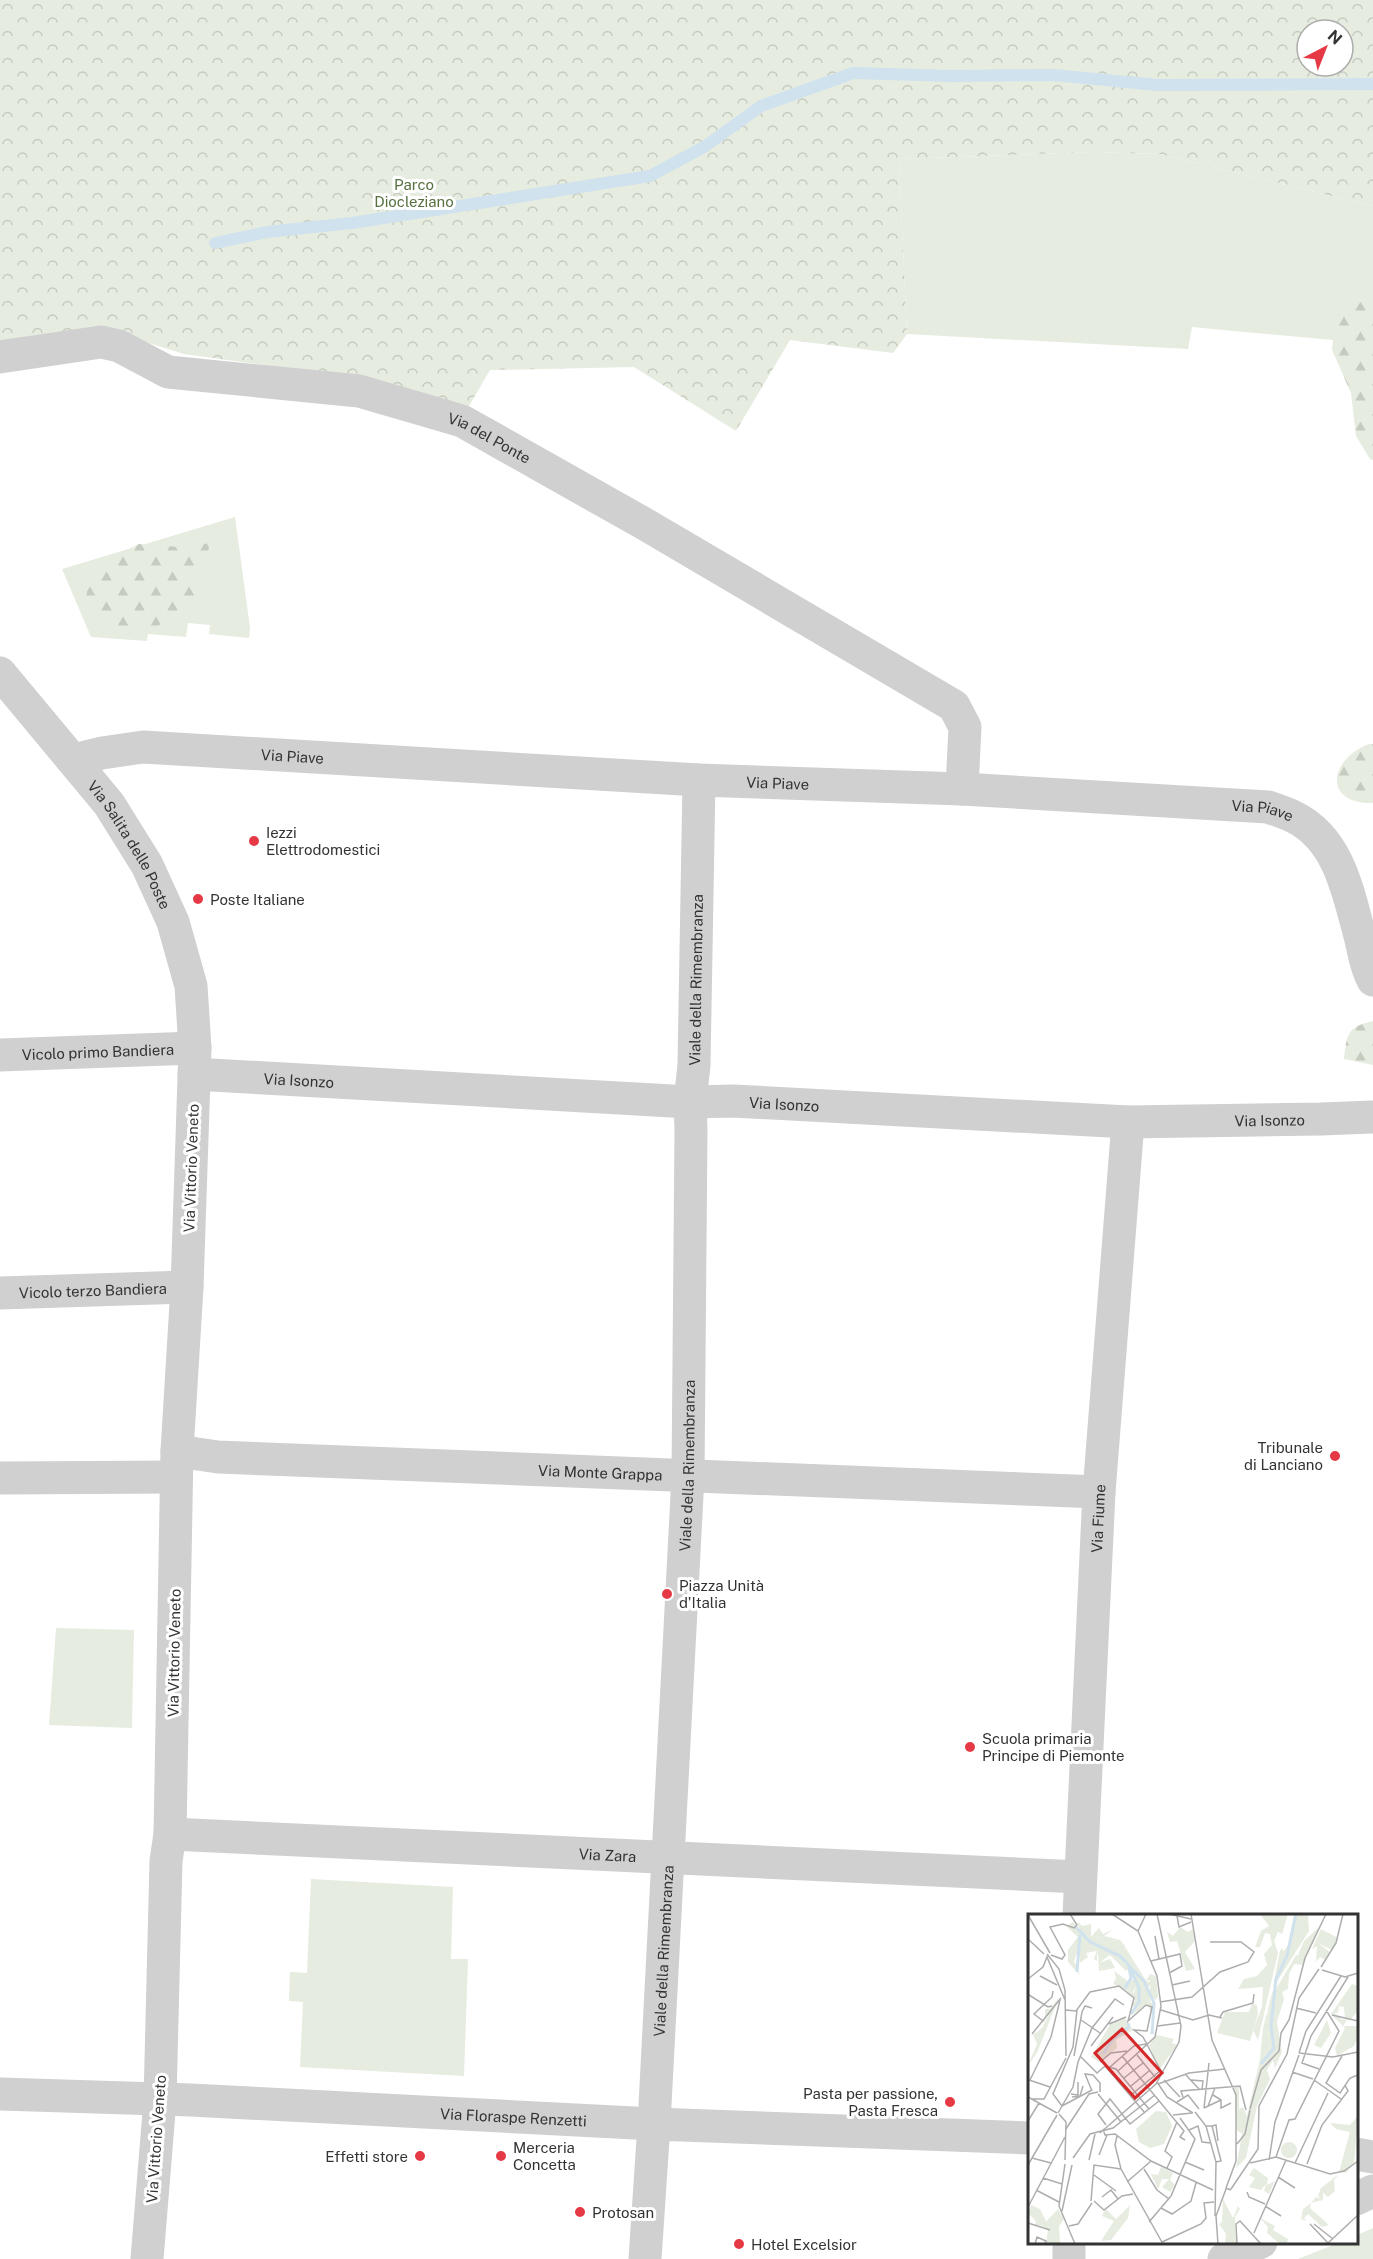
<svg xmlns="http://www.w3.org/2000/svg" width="1373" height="2259" viewBox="0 0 1373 2259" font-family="'Public Sans',sans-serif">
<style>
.green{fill:#e6ecdf}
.forest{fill:url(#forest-firs)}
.park{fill:url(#park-crowns);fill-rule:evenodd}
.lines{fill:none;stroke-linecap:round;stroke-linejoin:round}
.stream{stroke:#cfe2ee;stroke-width:12}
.minor{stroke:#d0d0d0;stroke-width:33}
.tertiary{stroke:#d0d0d0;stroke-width:33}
.poi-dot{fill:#e63946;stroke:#fff;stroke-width:2}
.labels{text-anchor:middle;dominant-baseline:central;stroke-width:6;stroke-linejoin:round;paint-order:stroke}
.park-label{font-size:15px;fill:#56703f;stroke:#fff}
.street-label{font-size:15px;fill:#333;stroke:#fff}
.poi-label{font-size:15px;fill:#333;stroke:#fff;text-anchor:start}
.inset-river{fill:none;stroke:#cfe2ee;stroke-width:3}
.inset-road{fill:none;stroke:#adadad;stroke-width:1.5}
.view{fill:#d62828;fill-opacity:0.15;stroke:#d62828;stroke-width:3}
.inset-edge{fill:none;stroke:#333;stroke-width:3}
</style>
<defs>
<pattern id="forest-firs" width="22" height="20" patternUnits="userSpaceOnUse" patternTransform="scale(1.5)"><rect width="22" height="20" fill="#e6ecdf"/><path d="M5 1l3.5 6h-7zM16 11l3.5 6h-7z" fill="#c6cbc0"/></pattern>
<pattern id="park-crowns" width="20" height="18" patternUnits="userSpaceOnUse" patternTransform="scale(1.5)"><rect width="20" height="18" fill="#e6ecdf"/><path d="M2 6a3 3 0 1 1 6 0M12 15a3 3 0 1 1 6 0" fill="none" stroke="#c6cbc0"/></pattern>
</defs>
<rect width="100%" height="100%" fill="#fff"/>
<!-- green -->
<g class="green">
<polygon points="1091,152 1159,154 1373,206 1373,347 1333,340 1192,327 1188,349 907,334 899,159"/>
<polygon points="235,517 250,628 249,638 209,634 210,625 188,623 186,637 148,634 147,641 91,637 62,569"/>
<polygon points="56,1628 134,1630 132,1728 49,1725"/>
<polygon points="311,1879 453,1887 451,1959 468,1959 464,2076 300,2067 303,2002 289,2001 290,1972 307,1973"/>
<polygon points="1373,2228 1373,2259 1298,2259 1338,2243 1356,2242 1357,2235"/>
</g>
<!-- forest -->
<g class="forest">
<polygon points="1366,300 1373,303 1373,460 1370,459 1356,436 1351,393 1332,350 1336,313"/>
<path d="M210 543C206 559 199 596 187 608 180 615 156 628 146 630 125 634 94 628 87 605 85 598 88 585 89 577L115 556 139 544 180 547Z"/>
<path d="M1369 744H1373V803C1322 804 1329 759 1369 744Z"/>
<path d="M1373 1021V1065L1344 1059C1347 1035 1346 1027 1373 1021Z"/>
</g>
<!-- park -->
<path class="park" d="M0 0H1373V206L1159 154 1091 152 899 159 907 334 893 353 790 340 736 431 634 367 490 370 469 406 365 379 184 354 103 329 0 342ZM1307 30H1343V66H1307Z"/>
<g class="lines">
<!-- stream -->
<polyline class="stream" points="215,243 267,232 352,223 650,176 704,147 761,106 853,73 951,76 1054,75 1157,85 1373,84"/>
<!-- minor -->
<g class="minor">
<path id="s1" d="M0 357 101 342 119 346 168 372 359 391 462 421 643 523 954 706 965 727 962 789"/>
<path id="s2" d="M0 673 109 804 147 865 173 922 191 986 195 1048 187 1287 177 1451 170 1834 166 1861 160 2100 147 2259"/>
<path id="s3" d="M74 760 102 753 143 747 699 780 962 789 1268 807C1277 810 1286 813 1294 817 1339 839 1348 892 1360 936 1364 951 1365 966 1373 980"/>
<path id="s4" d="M0 1055 195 1048"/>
<path id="s5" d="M194 1074 690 1102 733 1101 1128 1122 1321 1119 1373 1117"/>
<path id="s6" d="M0 1293 187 1287"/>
<path id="s7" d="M177 1451 218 1457 1099 1492"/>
<polyline points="0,1478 176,1477"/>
<path id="s8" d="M170 1834 1080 1877"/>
<path id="s9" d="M1079 1916 1099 1492 1128 1122"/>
<path id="s10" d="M0 2094 191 2100 654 2124 688 1476 691 1130 690 1102 694 1065 699 780"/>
<polyline points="1069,2259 1069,2242"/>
</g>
<!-- tertiary -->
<g class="tertiary">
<polyline points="1356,2154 1373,2157"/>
<polyline points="1356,2199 1373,2191"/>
<polyline points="645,2259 654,2124 1030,2138"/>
<polyline points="1224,2259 1261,2242"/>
</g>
</g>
<!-- markers -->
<g class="poi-dot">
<circle cx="254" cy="841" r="6"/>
<circle cx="198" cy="899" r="6"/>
<circle cx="1335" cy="1456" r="6"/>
<circle cx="667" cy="1594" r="6"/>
<circle cx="970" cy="1747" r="6"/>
<circle cx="950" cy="2102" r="6"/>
<circle cx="420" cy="2156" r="6"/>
<circle cx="501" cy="2156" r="6"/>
<circle cx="580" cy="2212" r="6"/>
<circle cx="739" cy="2244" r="6"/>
</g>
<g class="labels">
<!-- park labels -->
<g class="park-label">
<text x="414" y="184">Parco<tspan x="414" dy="17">Diocleziano</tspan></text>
</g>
<!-- street labels -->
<g class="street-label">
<text stroke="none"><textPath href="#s1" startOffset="507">Via del Ponte</textPath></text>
<text stroke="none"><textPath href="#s3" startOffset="220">Via Piave</textPath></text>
<text stroke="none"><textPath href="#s3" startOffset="706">Via Piave</textPath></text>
<text stroke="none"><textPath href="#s3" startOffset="1192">Via Piave</textPath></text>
<text stroke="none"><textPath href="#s2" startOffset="216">Via Salita delle Poste</textPath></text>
<text stroke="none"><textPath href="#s10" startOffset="1800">Viale della Rimembranza</textPath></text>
<text stroke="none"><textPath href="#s4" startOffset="98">Vicolo primo Bandiera</textPath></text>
<text stroke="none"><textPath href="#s5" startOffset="105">Via Isonzo</textPath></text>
<text stroke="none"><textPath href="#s5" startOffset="591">Via Isonzo</textPath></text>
<text stroke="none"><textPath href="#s5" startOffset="1077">Via Isonzo</textPath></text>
<text transform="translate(191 1168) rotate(-88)">Via Vittorio Veneto</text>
<text stroke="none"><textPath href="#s6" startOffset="93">Vicolo terzo Bandiera</textPath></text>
<text stroke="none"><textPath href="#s10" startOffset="1314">Viale della Rimembranza</textPath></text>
<text stroke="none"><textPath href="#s7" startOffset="424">Via Monte Grappa</textPath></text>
<text stroke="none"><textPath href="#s9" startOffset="398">Via Fiume</textPath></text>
<text transform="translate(174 1653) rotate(-89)">Via Vittorio Veneto</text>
<text stroke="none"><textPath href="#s8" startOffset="438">Via Zara</textPath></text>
<text stroke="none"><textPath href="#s10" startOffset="828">Viale della Rimembranza</textPath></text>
<text stroke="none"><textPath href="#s10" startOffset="514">Via Floraspe Renzetti</textPath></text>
<text transform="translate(156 2139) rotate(-86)">Via Vittorio Veneto</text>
</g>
<!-- poi labels -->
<g class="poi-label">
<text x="266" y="832">Iezzi<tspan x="266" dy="17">Elettrodomestici</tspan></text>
<text x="210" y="899">Poste Italiane</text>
<text x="1323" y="1447" text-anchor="end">Tribunale<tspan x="1323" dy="17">di Lanciano</tspan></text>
<text x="679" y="1585">Piazza Unità<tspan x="679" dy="17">d'Italia</tspan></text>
<text x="982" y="1738">Scuola primaria<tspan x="982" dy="17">Principe di Piemonte</tspan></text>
<text x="938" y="2093" text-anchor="end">Pasta per passione,<tspan x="938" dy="17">Pasta Fresca</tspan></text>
<text x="513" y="2147">Merceria<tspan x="513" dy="17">Concetta</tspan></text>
<text x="408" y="2156" text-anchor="end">Effetti store</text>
<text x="592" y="2212">Protosan</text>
<text x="751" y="2244">Hotel Excelsior</text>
</g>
</g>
<!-- overview -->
<g transform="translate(1028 1914)">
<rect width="330" height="330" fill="#fff"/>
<path d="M152 13 160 18 165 15 167 27 157 38 167 55 158 57 149 27 142 28 139 18 145 22ZM291 13 275 51 266 50 276 27ZM293 15 310 24 304 36 290 29 302 38 297 46 292 43 288 48 289 32 284 35ZM68 21 80 32 82 27 92 26 97 32 95 45 99 48 93 45 91 40H69V47L66 45 71 31ZM122 60 128 62 130 83 127 86 123 81 122 88 127 91 126 103 119 90 103 102 110 93 104 92 107 86 99 77 106 79 109 70 122 80V66L118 67ZM249 70 239 100 242 137 232 145 235 114 244 79ZM324 70 330 72V97L322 106 317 105 316 93 311 92 310 99 305 100 309 101 313 105 319 106 315 112H330V122L326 132 309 142 307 134 317 114 303 100ZM129 121 146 125 144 129 149 131 132 155 121 131ZM128 197 138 198 144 212 136 230 122 234 111 228 108 215ZM133 253 145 259 142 266 147 271 142 278 134 273 141 265H134L130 275 123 260 130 261ZM226 254 240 264 239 271 247 267 241 280 236 277 238 270 233 276 221 273 227 264 221 261ZM283 289 282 294 301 311 294 313 280 300 276 304 279 307 273 305 275 295ZM102 291 100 304 83 326 73 327 86 307 74 302 75 299 78 295 88 305ZM30 295 36 305 31 312 32 330H18L20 315 14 312ZM232 304 247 312 245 316 260 325 259 329 252 330 239 319 240 313Z" fill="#e6ecdf"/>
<path d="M232 0H260L254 20 250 18 246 27 250 39 230 126 225 116 234 93 235 73 210 75 216 65 229 62 239 51 236 40 244 31 242 20 237 19 232 33H227L233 17 241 12ZM266 0H280L281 17 245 74 251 41 253 34 256 37 260 31ZM49 7 54 12 63 10V23L71 14 75 20 85 16 76 22 92 26 82 27 80 32 68 21 73 36 58 39 60 43 52 49 51 34 46 47 52 61 40 48V36L50 23 38 12 45 8 53 19ZM97 33 119 68 127 67 120 73 121 81 110 70 104 79 85 70 88 64 86 57 101 68 106 65 102 54 98 57 82 41 71 49 82 45 87 54 71 57 70 39 80 34 99 49 94 42ZM268 41 271 42 261 60 260 75 254 78 256 85 249 108 254 138 247 154 245 146 239 156 242 165 229 192 218 244 208 254 214 220 209 216 206 172H211V195L215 193 219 202 232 145 242 137 239 103 244 82ZM31 83 9 139 0 151 9 130 5 121 14 114 21 100 17 105V95H22ZM330 202 326 249 318 259 311 258 322 218 308 215 302 209 322 211ZM311 260 306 266 307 277 300 283 295 279V286L283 289 288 283 293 285 290 282 293 274ZM195 285 205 304 210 292 212 295 207 303 208 330 197 329 198 320 191 310 194 308ZM3 291 12 295 18 307 16 312 7 311 8 307 0 299Z" fill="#e6ecdf"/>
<path d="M224 90 229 91 230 100 222 127 189 119 197 98H221Z" fill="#e6ecdf"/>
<path d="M97 104 105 116 88 126 89 134 71 148 63 143 83 109ZM299 106 303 119 293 134 286 131ZM253 236a8 8 0 1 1 16 0a8 8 0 1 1-16 0Z" fill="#e6ecdf"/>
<path class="inset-river" d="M48 13 62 28 92 42 100 50 111 74V88L103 100M102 53 116 67 126 89 124 120M49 58 52 21M97 74 103 64 101 54M75 140 85 125 101 113 100 109M233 150 246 134 243 112 248 65 259 42 268 0"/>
<path class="inset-road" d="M84 0 110 17 129 62 133 92 127 123 90 157M141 0 163 5M163 0 184 126 208 181V247L198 274 203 276M0 1 22 39M149 2 151 13 163 8M110 17 118 0M127 22 131 45M0 25 16 40M19 40 31 55 37 76 38 142M23 41 34 45 37 41 22 13 35 10 46 14 49 11 42 0M123 47 152 40 154 52 141 59M293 53 308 29 315 0M294 56 317 63 330 59M12 62 29 71M0 65 15 53 19 43 37 86M144 71 162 67M1 81 20 93 24 92M132 88 164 83 192 58 220 48 226 38 213 28H182M268 94 288 99M38 96 48 97 62 78 91 72 106 84 100 107 118 91 124 93 119 117 106 116 115 123 133 157M49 96 45 133 25 180 34 192 64 176M133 96 165 106 181 101 194 104M304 101 330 107M192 103 195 98 225 89 226 80M17 104 15 107 6 100 24 83 25 77M53 106 72 119M81 110 98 103M130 112 152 109M4 120 33 84M63 132 85 103M271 139 278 117 313 62M271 139 305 143 330 138M109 141 127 163M46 142 54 98 57 92 64 94M52 142 69 159 77 152 88 155 121 195M94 142 156 217 152 223 157 226M314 142 298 169 312 179 322 164 330 161M72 148 83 139 99 137M77 152 117 199M82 153 106 132 118 130M291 155 274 149 283 122 320 63M264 158 285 165M157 160 171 175M96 164 115 149M1 166 22 173M2 166 23 123 32 86M136 166 152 183M163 166 175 167 174 175M286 166 313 185M129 168 139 183 165 199M130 170 161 159 197 155M103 172 121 157M64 177 57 160 65 161 72 169V178M43 180 50 181V168M70 180 93 208M103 181 132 157M185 181 193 186V194L203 189M0 183 29 199M44 183 52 182 55 172M155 183 153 177 212 172 218 196M4 185H16L38 144M149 188 160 181 171 195M180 192 187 174M176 194 181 149M176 194 193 186M222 195 233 156 251 137 253 119 261 106 277 44 298 0M167 198 178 212 188 248 187 302M30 199 45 173 50 148 64 114 87 85 96 91M31 200 38 208 37 246M145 201 164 199M0 207 11 189M78 211 70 200 82 185 102 210 131 187M178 212H184L193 247 188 248M184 212 188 211 190 227M38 215 61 180 70 178M75 215 77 221 87 220 123 247 185 276M161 216 170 212 174 228 183 229M72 219 128 170 151 128 153 112 129 0M89 222 87 231 93 255 135 330M209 230 217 220 222 196M71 241 79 221M248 243 261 206 267 205 311 117 298 96M4 244 23 249M45 244 62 220 85 214 127 181M61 246 67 220M241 246 247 208 271 141M157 248 176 256M222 249 248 243 302 260 316 257 330 247M267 249 300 179M37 250 31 292 47 330M279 250 294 211 320 177 317 171M0 251 29 201M139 254 144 243 137 237 149 208M116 255 129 276 141 285M66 261 88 277M250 263 267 274M15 264 34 270M99 268 123 247M203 275 230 235 231 192 259 140 271 84 291 55M8 276 31 288M219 278 221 283 237 290M74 283 83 276 90 285M63 287 66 251 93 255M66 287 76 296 94 282 105 280M237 292 253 302M0 293 37 223M133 294 144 300 163 287 168 269M34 297 44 251M121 308 143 282 167 225 152 204M0 309 22 316M282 310 300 329M286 310 305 325M41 312 50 310 64 289M226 319 258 246M134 328 173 310 178 304 176 289 186 288M7 330 9 323 18 327 17 330M190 330 188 302 198 275M209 330 208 310 212 307 233 330M299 330 330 301"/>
<path class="view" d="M94 115 134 159 107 184 67 139Z"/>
<rect width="330" height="330" class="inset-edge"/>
</g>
<!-- north arrow -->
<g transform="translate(1325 48) rotate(42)"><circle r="28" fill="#ffffff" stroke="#adadad" stroke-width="1.5"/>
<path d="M0-4.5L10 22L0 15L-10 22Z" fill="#e63946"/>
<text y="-9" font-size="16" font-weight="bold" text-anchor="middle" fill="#333333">N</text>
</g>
</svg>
